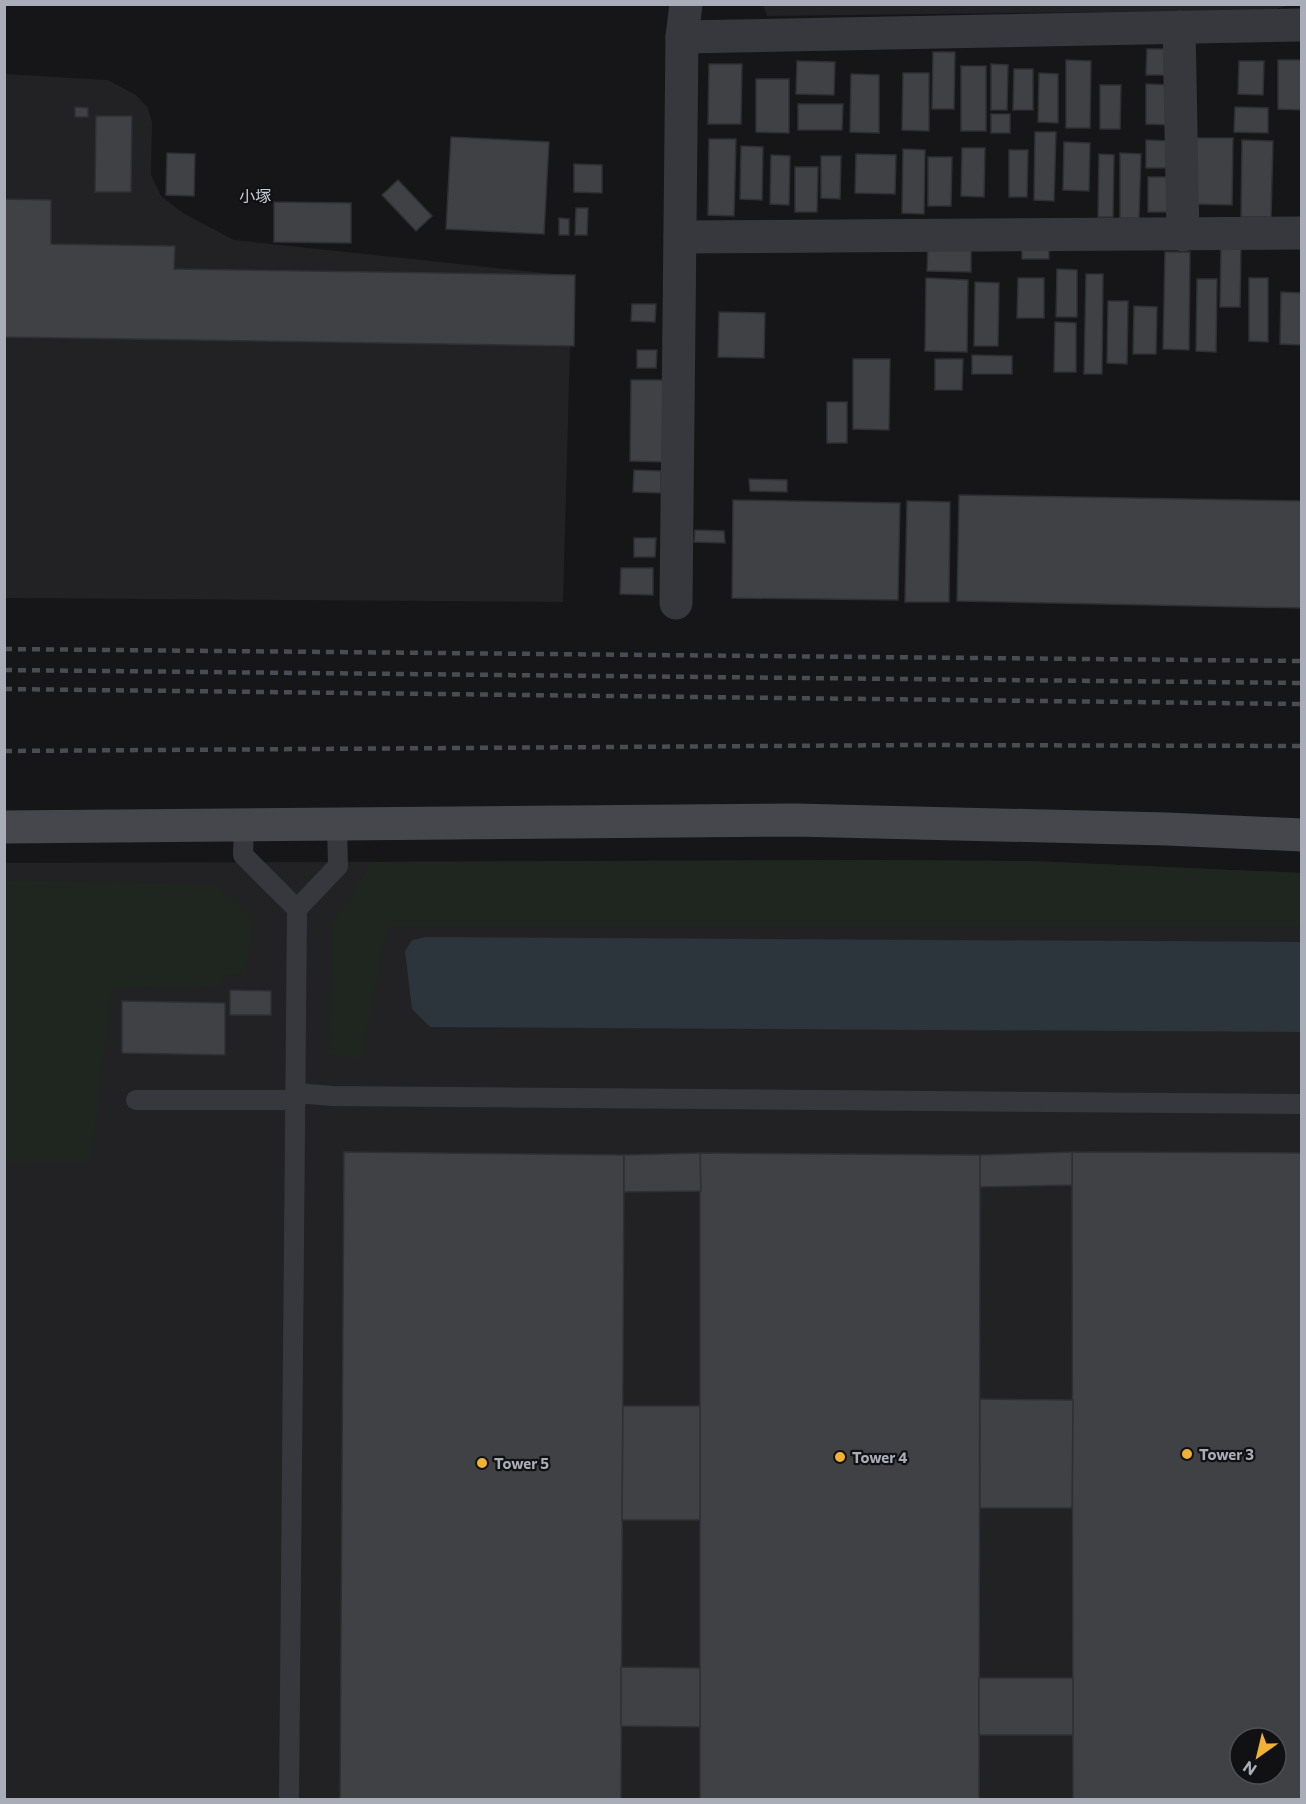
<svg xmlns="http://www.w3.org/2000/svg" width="1306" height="1804" viewBox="0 0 1306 1804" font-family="Commissioner,'Noto Sans JP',sans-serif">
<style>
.built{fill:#222225;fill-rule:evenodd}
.green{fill:#1e261f}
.water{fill:#2c353c}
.building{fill:#404145;stroke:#303034;stroke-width:1.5;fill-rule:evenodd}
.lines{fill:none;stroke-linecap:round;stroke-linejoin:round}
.lane{stroke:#37383d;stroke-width:20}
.street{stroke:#37383d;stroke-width:33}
.secondary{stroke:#45474d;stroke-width:33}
.rail{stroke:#4a4c52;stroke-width:4.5;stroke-dasharray:8 6;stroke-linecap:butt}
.poi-dot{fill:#f2b134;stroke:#111113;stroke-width:2}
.labels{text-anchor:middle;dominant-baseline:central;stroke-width:4.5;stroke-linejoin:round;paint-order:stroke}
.poi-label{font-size:15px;font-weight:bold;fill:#a8adb8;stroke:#111113;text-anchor:start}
.neighbourhood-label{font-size:16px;fill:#c9ccd4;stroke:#111113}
</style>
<rect width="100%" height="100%" fill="#161618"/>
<!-- built -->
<g class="built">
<polygon points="763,5 1291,5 1272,10 767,16"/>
<polygon points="4,74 108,80 136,95 148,108 152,123 151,175 161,196 183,213 234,240 572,276 563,602 5,598"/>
<path d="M870 860 1031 861 1301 873V1799H5L4 863ZM1240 1738H1276V1774H1240Z"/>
</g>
<!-- green -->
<g class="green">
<polygon points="870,860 1031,861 1301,873 1301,926 387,926 361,1059 329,1054 332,925 372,862"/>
<polygon points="5,880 216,885 252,917 246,973 225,975 221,986 112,988 91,1161 5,1161"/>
</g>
<!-- water -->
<polygon class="water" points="426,937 1301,942 1301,1032 430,1027 412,1009 405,951 412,940"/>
<!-- building -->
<g class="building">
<polygon points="1147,49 1169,49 1168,75 1146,75"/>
<polygon points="933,52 955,52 954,109 932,109"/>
<polygon points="1066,60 1091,61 1090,128 1066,128"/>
<polygon points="1278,60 1302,60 1302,110 1278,109"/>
<polygon points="797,61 835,62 834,95 796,94"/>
<polygon points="1239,61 1264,61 1263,95 1238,94"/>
<polygon points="709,64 742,64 741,124 708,124"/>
<polygon points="991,64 1008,65 1007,110 991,110"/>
<rect x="961" y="66" width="25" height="65"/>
<polygon points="1014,69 1033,69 1033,110 1013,110"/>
<polygon points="903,73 929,73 929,131 902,130"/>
<polygon points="1039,73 1058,74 1058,123 1038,122"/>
<polygon points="851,74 879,75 879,133 850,132"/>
<polygon points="756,79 789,79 789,133 756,132"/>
<polygon points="1146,84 1169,85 1169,125 1146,124"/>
<polygon points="1100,85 1121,85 1120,129 1100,129"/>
<polygon points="798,104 843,104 842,130 798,130"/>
<polygon points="75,107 88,108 88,117 75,117"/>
<polygon points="1235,107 1268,108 1268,133 1234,132"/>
<rect x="991" y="114" width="19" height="19"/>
<polygon points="96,116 132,116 131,192 95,192"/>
<polygon points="1035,132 1056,132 1054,201 1034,200"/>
<polygon points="451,137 549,142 544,234 446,229"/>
<polygon points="1196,138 1233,138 1232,205 1195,204"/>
<polygon points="709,139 736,139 734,216 708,215"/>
<polygon points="1146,140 1169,141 1169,168 1146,168"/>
<polygon points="1242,140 1273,141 1271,217 1241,217"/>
<polygon points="1064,142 1090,143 1089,191 1063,190"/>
<polygon points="741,146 763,147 762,200 740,199"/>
<polygon points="962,148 985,148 984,197 961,196"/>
<polygon points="903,149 925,150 924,214 902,213"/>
<polygon points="1009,150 1028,150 1027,197 1009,197"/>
<polygon points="167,153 195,154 194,196 166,195"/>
<polygon points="1120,153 1141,154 1139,218 1120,218"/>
<polygon points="856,154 896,155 895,194 855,193"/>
<polygon points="1099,154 1114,155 1113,217 1098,217"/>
<polygon points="771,155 790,156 789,205 770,204"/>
<polygon points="821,156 841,156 840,199 821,198"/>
<polygon points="928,157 952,157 951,206 928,206"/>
<polygon points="574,164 602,165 602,193 574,192"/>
<polygon points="795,167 818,167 817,212 795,212"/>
<polygon points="1148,177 1174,177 1173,212 1148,212"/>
<polygon points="398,180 432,216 416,231 382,195"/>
<polygon points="4,199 51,200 51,244 175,246 174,269 575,275 574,346 4,337"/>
<polygon points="274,202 351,203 351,243 274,242"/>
<polygon points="576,208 588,208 587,235 575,235"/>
<polygon points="559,218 569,219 569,235 559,235"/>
<rect x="1022" y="240" width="27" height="19"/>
<polygon points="1221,245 1241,245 1240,307 1220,307"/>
<polygon points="928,246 971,247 971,272 927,271"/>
<polygon points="1165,252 1190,252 1189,350 1163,349"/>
<polygon points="1057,269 1077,270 1077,317 1056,317"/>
<polygon points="1086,274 1103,274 1102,374 1084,374"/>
<polygon points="926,278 968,280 967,352 925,351"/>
<polygon points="1018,278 1044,278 1044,318 1017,318"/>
<polygon points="1249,278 1268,278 1268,342 1249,341"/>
<polygon points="1197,279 1217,279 1216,352 1196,351"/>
<polygon points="975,282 999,283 998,346 974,346"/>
<polygon points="1281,292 1301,293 1301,345 1280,344"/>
<polygon points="1108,301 1128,301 1127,364 1107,363"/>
<polygon points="632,304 656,304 655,322 631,321"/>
<polygon points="1134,306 1157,307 1156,354 1133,354"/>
<polygon points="719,312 765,313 764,358 718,357"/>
<polygon points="1055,322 1076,323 1076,372 1054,372"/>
<polygon points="637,350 657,350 656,368 637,368"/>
<polygon points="972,355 1012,356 1012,374 972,374"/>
<polygon points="853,359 890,359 889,430 853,429"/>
<polygon points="935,359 963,359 962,390 935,390"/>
<polygon points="631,380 666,380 665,462 630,461"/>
<rect x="827" y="402" width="20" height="41"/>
<polygon points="634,470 661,471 661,493 633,492"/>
<polygon points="749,479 787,480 787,492 750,491"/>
<polygon points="959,495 1302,501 1302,608 957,601"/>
<polygon points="733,500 900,503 898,600 732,598"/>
<polygon points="907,501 950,502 949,602 905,602"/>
<polygon points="695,530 724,531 725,543 694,542"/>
<polygon points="634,538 656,538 655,557 634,557"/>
<polygon points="621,568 653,568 653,595 620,594"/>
<polygon points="230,990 271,991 271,1015 230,1015"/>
<polygon points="122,1001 225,1003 225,1055 122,1053"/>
<polygon points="344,1152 624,1155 621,1800 340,1800"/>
<path d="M1072 1152 1302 1153V1800H1073ZM1240 1738H1276V1774H1240Z"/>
<polygon points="1072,1152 1072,1185 980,1187 980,1155"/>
<polygon points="700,1153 980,1155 979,1800 700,1800"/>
<polygon points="700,1153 701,1191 624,1192 624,1155"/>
<polygon points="980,1399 1073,1400 1072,1508 980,1508"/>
<polygon points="623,1406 700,1406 700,1520 622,1520"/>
<polygon points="621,1667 700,1668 700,1727 621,1726"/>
<rect x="979" y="1678" width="94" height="57"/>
</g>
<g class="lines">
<!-- lane -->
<g class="lane">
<polyline points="244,826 243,855 297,909"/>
<polyline points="296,1093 332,1096 1302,1104"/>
<polyline points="136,1100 295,1100"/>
<polyline points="289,1800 297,909 338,866 337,825"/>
</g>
<!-- street -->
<g class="street">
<polyline points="686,4 682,37 1302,25"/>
<polyline points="1179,27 1183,235"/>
<polyline points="680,237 1302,233"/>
<polyline points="676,603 682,37"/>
</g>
<!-- secondary -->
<polyline class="secondary" points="4,827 795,820 1167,829 1302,835"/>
<!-- rail -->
<g class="rail">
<polyline points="4,649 1302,661"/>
<polyline points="4,670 1302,683"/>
<polyline points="4,689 1302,704"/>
<polyline points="4,751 915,745 1302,746"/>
</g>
</g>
<!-- markers -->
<g class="poi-dot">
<circle cx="1187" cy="1454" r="6"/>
<circle cx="840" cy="1457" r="6"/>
<circle cx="482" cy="1463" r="6"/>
</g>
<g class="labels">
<!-- poi labels -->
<g class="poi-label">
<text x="1199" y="1454">Tower 3</text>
<text x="852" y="1457">Tower 4</text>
<text x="494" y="1463">Tower 5</text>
</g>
<!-- neighbourhood labels -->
<g class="neighbourhood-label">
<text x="255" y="195">小塚</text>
</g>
</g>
<!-- border -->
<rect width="1306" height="1804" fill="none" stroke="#a8adb8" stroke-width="12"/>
<!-- north arrow -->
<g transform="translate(1258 1756) rotate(214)"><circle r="28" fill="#111113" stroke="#4d4f55" stroke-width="1.5"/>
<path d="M0-4.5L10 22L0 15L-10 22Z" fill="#f2b134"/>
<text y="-9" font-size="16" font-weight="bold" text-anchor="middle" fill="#a8adb8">N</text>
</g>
</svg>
